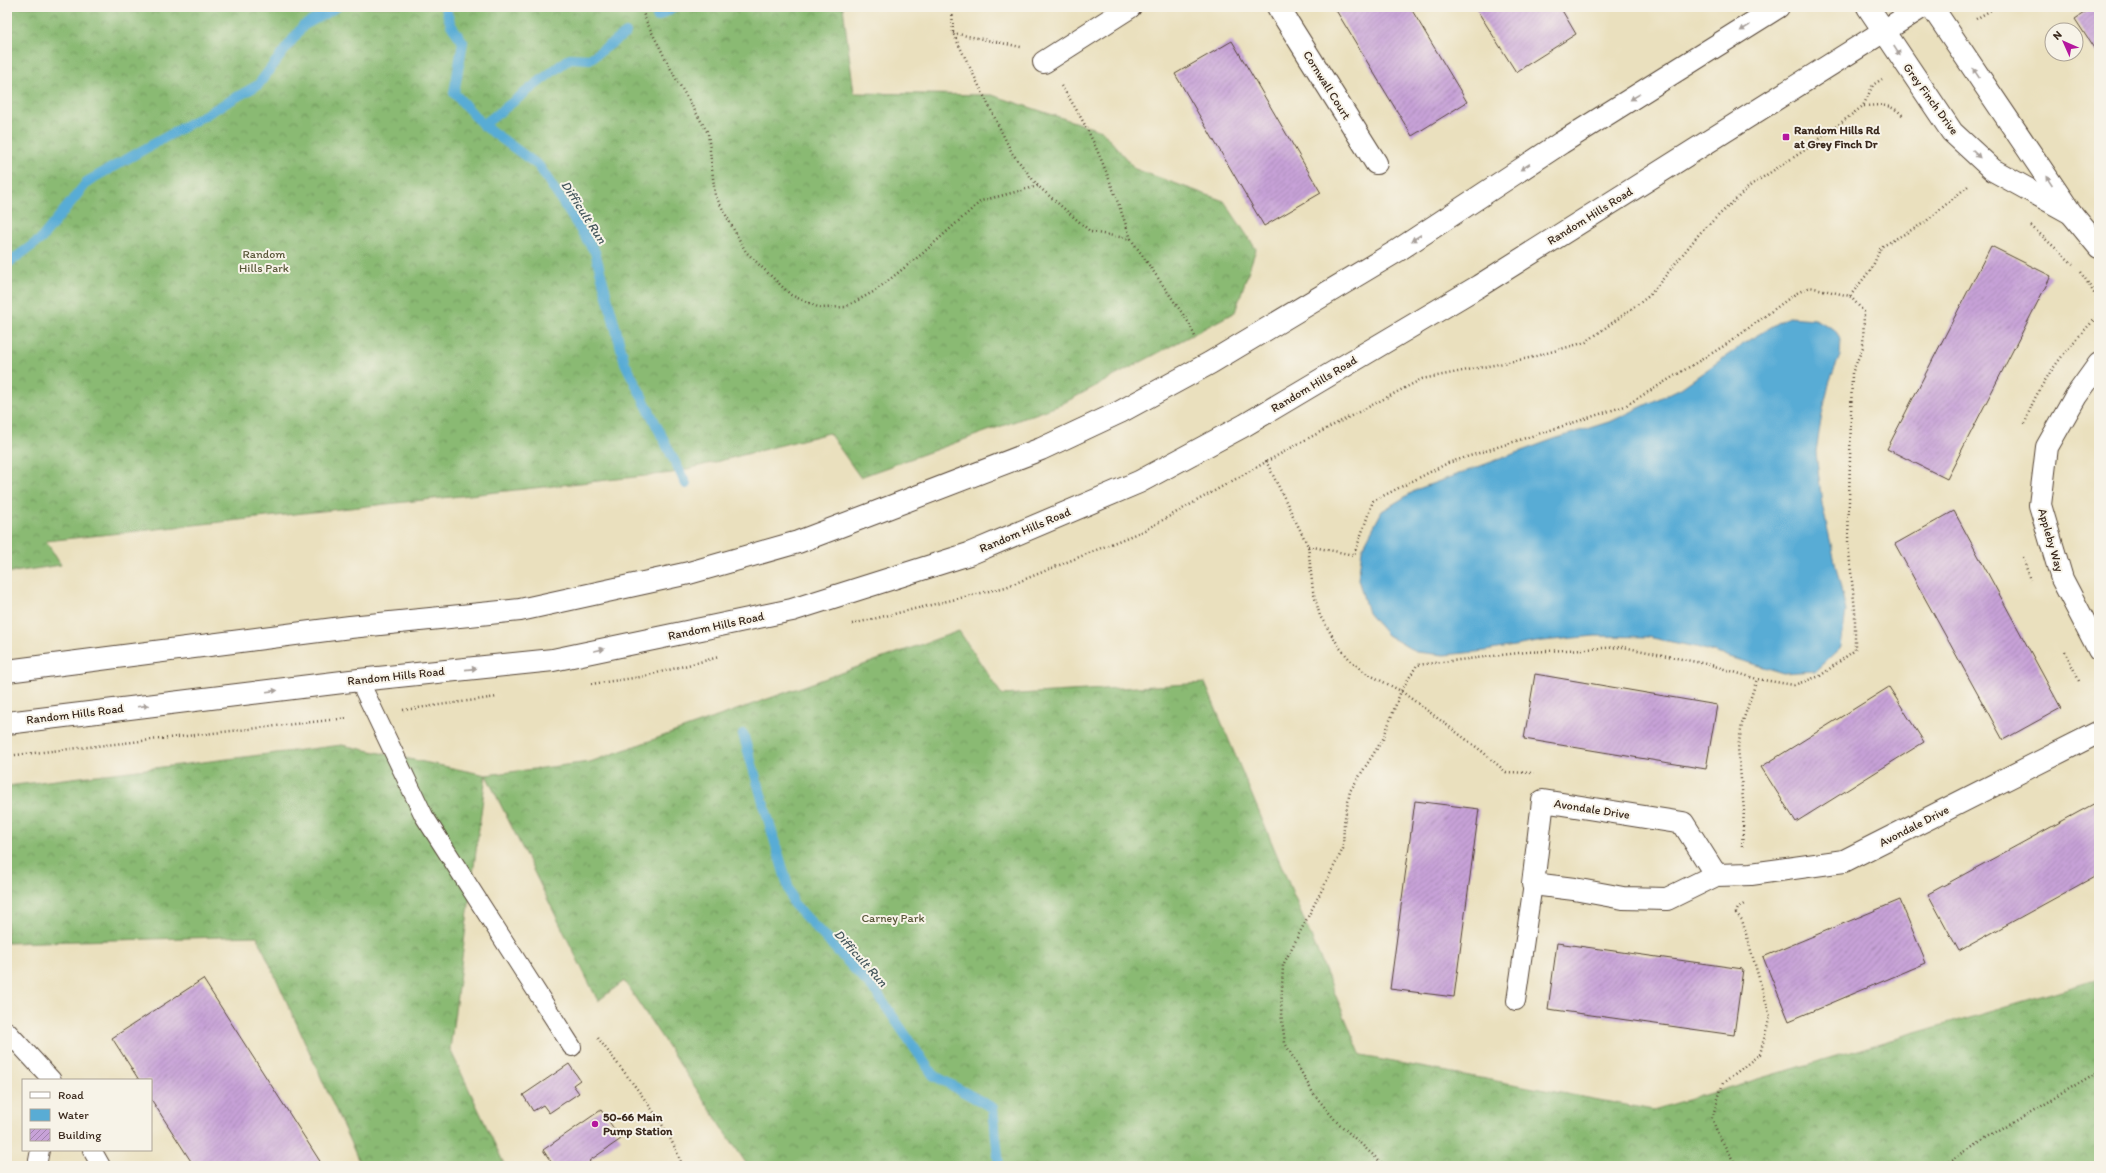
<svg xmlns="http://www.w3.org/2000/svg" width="2106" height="1173" viewBox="0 0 2106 1173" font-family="Itim,sans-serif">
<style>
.forest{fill:url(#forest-crowns);stroke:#627248}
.water{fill:#59acd5;stroke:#4a6b7a}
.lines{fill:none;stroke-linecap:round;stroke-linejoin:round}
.stream{stroke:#59acd5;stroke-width:10}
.building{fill:url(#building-hatch)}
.lane-casing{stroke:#554536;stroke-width:20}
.street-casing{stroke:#554536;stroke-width:24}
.secondary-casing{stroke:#554536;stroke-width:24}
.path{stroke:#554536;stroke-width:2.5;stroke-dasharray:1 3;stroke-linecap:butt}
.lane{stroke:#fff;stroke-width:18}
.street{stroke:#fff;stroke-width:22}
.secondary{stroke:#fff;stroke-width:22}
.oneway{fill:#a79f9a}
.poi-dot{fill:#b5179e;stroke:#f7f3e8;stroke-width:1.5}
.labels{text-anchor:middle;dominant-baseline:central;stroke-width:4;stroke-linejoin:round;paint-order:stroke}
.street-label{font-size:12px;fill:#3b2a1e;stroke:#f7f3e8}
.poi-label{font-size:12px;font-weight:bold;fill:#3b2a1e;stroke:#f7f3e8;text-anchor:start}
.park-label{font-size:12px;fill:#585638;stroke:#f7f3e8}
.water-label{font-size:13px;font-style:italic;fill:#46585e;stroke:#f7f3e8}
</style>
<defs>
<pattern id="forest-crowns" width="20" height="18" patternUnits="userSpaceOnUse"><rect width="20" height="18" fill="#8aba73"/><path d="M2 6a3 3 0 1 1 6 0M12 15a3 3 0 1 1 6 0" fill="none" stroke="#72975e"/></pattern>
<pattern id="building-hatch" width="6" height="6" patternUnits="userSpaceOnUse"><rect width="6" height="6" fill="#c7a2d8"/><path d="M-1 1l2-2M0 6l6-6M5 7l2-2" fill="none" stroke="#a384af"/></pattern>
</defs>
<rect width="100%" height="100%" fill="#f7f3e8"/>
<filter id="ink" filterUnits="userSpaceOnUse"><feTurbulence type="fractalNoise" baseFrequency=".025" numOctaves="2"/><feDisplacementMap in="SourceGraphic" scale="8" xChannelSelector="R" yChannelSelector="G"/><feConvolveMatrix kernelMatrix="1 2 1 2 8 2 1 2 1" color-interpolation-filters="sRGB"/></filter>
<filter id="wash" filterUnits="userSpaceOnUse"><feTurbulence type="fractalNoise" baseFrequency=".012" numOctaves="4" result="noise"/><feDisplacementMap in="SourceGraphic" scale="16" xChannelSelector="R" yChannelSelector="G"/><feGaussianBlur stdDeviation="0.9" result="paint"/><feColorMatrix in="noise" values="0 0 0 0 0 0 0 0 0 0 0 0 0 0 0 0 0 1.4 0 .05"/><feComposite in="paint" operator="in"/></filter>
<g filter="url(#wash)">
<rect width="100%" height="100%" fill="#eae0be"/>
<!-- forest -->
<g class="forest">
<polygon points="7,7 843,7 854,93 992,95 1102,131 1135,169 1224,201 1256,249 1235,312 1060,405 860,477 829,433 672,473 46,541 61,565 7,573"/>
<polygon points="959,631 1002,695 1205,683 1361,1056 1653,1110 2099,979 2099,1166 748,1166 624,981 598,1001 486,775 450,1049 505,1166 361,1166 257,936 7,943 7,786 342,745 486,775 590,762"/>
</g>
<!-- water -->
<polygon class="water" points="1788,317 1814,319 1834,329 1841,339 1840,356 1830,380 1822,414 1816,452 1822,504 1846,611 1841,647 1815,671 1783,673 1696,647 1648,637 1595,636 1543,641 1485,651 1444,655 1416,652 1387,635 1368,613 1358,579 1362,549 1382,511 1418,489 1554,439 1612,421 1681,388 1749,340"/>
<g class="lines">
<!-- stream -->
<g class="stream">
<polyline points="445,7 451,25 463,42 454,93 483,125 539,166 595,252 625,363 686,484"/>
<polyline points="657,17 674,7"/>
<polyline points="483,125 570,58 590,59 626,33"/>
<polyline points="7,264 41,239 88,181 258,85 303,26 337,7"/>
<polyline points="743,734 793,903 876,992 933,1075 993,1108 999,1166"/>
</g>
</g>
<g id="blocks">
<!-- building -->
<g class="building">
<polygon points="1334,7 1410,7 1467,102 1412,136"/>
<polygon points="1475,7 1560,7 1576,34 1516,72"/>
<polygon points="2093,7 2099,7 2099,56 2075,19"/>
<polygon points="1232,41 1321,193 1264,226 1175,74"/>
<polygon points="1991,246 2051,276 1947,479 1887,449"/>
<polygon points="1954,511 2061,708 2003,740 1895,544"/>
<polygon points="1535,674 1717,705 1706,769 1524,739"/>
<polygon points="1889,687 1924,742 1796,822 1761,767"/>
<polygon points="1415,801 1479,809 1454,997 1390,989"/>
<polygon points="2099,801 2099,874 1959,951 1928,894"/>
<polygon points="1900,900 1926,963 1789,1021 1763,957"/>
<polygon points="1557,943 1743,969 1734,1035 1548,1009"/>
<polygon points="203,979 323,1166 194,1166 151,1099 151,1080 139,1080 112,1038"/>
<polygon points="569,1064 580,1080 573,1085 579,1093 549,1113 543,1105 533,1111 523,1095"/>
<polygon points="601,1110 621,1139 589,1161 593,1166 554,1166 543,1150"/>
</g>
</g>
</g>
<g filter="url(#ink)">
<use href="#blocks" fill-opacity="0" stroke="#554536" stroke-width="1"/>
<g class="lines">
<!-- lane casing -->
<g class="lane-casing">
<g id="lane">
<polyline points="359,680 424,816 572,1047"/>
<polyline points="1516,1001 1533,884"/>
<polyline points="7,1031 52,1080"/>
<polyline points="92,1150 101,1166"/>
<polyline points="37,1166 40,1150"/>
</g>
</g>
<!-- street casing -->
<g class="street-casing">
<g id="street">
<polyline points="1278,7 1376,163"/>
<polyline points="1868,7 1952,132 1993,170 2071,213"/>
<polyline points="1932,7 2071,213 2099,247"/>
<polyline points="1044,62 1130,7"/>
<polyline points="2099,364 2076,396 2047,447 2040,505 2062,579 2099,650"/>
<polyline points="1716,875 1683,823 1543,801 1533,884 1574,889 1623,898 1667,899 1716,875 1751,874 1844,861 2099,732"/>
</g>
</g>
<!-- secondary casing -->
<g class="secondary-casing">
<g id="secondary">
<polyline points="7,671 350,627 520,610 689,573 798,542 877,512 1041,449 1120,412 1210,363 1397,251 1561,143 1778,7"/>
<polyline points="7,723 359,680 553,660 792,610 969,554 1139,482 1245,425 1479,286 1922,7"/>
</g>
</g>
<!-- path -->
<g class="path">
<polyline points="641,7 646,21 675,77 708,133 715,195 746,252 791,295 820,308 845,307 875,291 923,253 981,201 1038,186"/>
<polyline points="952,7 953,33 1012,153 1038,186 1091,232 1131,239 1189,323 1196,339"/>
<polyline points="1976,19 1996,7"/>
<polyline points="953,33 1021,47"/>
<path d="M1061 86C1094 132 1112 186 1131 239"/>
<path d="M1864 106C1880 105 1892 103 1904 117"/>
<polyline points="2031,226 2073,264"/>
<polyline points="2081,272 2099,301"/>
<polyline points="1850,296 1872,268 1881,247 1924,223 1968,186"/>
<path d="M2025 424C2036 384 2070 344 2099 315"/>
<polyline points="1266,461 1308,546 1313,591 1320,616 1340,648 1352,662 1366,673 1401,691 1483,752 1506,772 1534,773"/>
<polyline points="1308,546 1354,555 1373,501 1448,463 1625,406 1727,344 1795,294 1810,287 1850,296 1864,312 1863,347 1852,373 1848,543 1855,610 1855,650 1820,676 1794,685 1757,679 1711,665 1623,647 1527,652 1417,665 1401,691 1383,739 1350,791 1344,823 1343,849 1283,965 1281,1013 1285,1043 1313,1093 1336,1121 1385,1166"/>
<polyline points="2023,557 2030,580"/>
<polyline points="852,624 1006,587 1145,530 1305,440 1422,379 1529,358 1586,342 1649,296 1700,233 1751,185 1805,150 1863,106 1873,85 1882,79"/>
<polyline points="2065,651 2079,681"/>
<polyline points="591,684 641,677 719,657"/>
<polyline points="403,710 497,697"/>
<polyline points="7,756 348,718"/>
<polyline points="1742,847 1744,810 1738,748 1742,724 1757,679"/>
<path d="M598 1038C623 1072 671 1127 682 1166"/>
<polyline points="1740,1166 1734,1162 1718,1134 1712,1118 1723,1083 1760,1054 1770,1016 1742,920 1736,913 1738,908 1744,904"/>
<polyline points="1941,1166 2099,1071"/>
</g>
<!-- lane -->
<use href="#lane" class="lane"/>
<!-- street -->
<use href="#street" class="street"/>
<!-- secondary -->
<use href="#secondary" class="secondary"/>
</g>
<!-- one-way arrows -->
<defs><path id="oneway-solid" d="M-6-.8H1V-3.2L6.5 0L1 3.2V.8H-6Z"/></defs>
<g class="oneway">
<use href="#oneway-solid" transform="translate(1745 28) rotate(148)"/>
<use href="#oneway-solid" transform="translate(1897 51) rotate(57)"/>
<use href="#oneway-solid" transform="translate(1976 73) rotate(-124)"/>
<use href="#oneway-solid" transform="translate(1635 97) rotate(148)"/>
<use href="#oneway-solid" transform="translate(1976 154) rotate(43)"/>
<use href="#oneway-solid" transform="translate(1525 167) rotate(147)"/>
<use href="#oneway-solid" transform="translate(2049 181) rotate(-124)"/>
<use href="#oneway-solid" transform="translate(1416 238) rotate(147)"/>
<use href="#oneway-solid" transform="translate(599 650) rotate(-12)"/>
<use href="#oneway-solid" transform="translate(471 669) rotate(-6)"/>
<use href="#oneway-solid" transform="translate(272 691) rotate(-7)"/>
<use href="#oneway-solid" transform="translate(143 706) rotate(-7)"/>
</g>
</g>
<!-- markers -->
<g class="poi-dot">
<rect x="1782" y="133" width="8" height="8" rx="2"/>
<circle cx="595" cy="1124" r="4"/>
</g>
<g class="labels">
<!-- street labels -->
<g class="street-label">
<text transform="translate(1327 85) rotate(58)">Cornwall Court</text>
<text transform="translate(1931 99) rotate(54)">Grey Finch Drive</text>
<text transform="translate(1590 216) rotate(-32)">Random Hills Road</text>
<text transform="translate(1314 384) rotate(-31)">Random Hills Road</text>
<text transform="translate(1025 530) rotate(-23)">Random Hills Road</text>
<text transform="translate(2051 540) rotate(74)">Appleby Way</text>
<text transform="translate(716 626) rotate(-12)">Random Hills Road</text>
<text transform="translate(396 676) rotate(-6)">Random Hills Road</text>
<text transform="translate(75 714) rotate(-7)">Random Hills Road</text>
<text transform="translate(1592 809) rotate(9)">Avondale Drive</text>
<text transform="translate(1914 826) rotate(-27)">Avondale Drive</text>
</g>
<!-- poi labels -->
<g class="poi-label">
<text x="1794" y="130">Random Hills Rd<tspan x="1794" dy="14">at Grey Finch Dr</tspan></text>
<text x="603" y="1117">50-66 Main<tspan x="603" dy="14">Pump Station</tspan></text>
</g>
<!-- park labels -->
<g class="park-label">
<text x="264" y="254">Random<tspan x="264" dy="14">Hills Park</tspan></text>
<text x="893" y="918">Carney Park</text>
</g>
<!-- water labels -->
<g class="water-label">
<text transform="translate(584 212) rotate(57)">Difficult Run</text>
<text transform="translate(861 958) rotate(48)">Difficult Run</text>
</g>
</g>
<!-- margin -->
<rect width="2106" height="1173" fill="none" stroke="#f7f3e8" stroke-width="24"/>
<!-- legend -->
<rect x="22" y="1079" width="130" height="72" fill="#f7f3e8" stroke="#aca397"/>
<rect x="30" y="1092" width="20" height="6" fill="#ffffff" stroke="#aca397"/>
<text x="58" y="1099" font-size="12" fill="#3b2a1e">Road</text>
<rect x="30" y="1109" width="20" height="12" fill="#59acd5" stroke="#aca397"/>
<text x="58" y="1119" font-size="12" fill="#3b2a1e">Water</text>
<rect x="30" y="1129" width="20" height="12" fill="url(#building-hatch)" stroke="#aca397"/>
<text x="58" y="1139" font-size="12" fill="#3b2a1e">Building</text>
<!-- north arrow -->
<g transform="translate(2064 42) rotate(315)"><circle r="19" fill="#f7f3e8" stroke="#aca397"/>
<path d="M0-3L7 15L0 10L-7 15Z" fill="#b5179e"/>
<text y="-6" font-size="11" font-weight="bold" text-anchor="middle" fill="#3b2a1e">N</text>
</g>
</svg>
